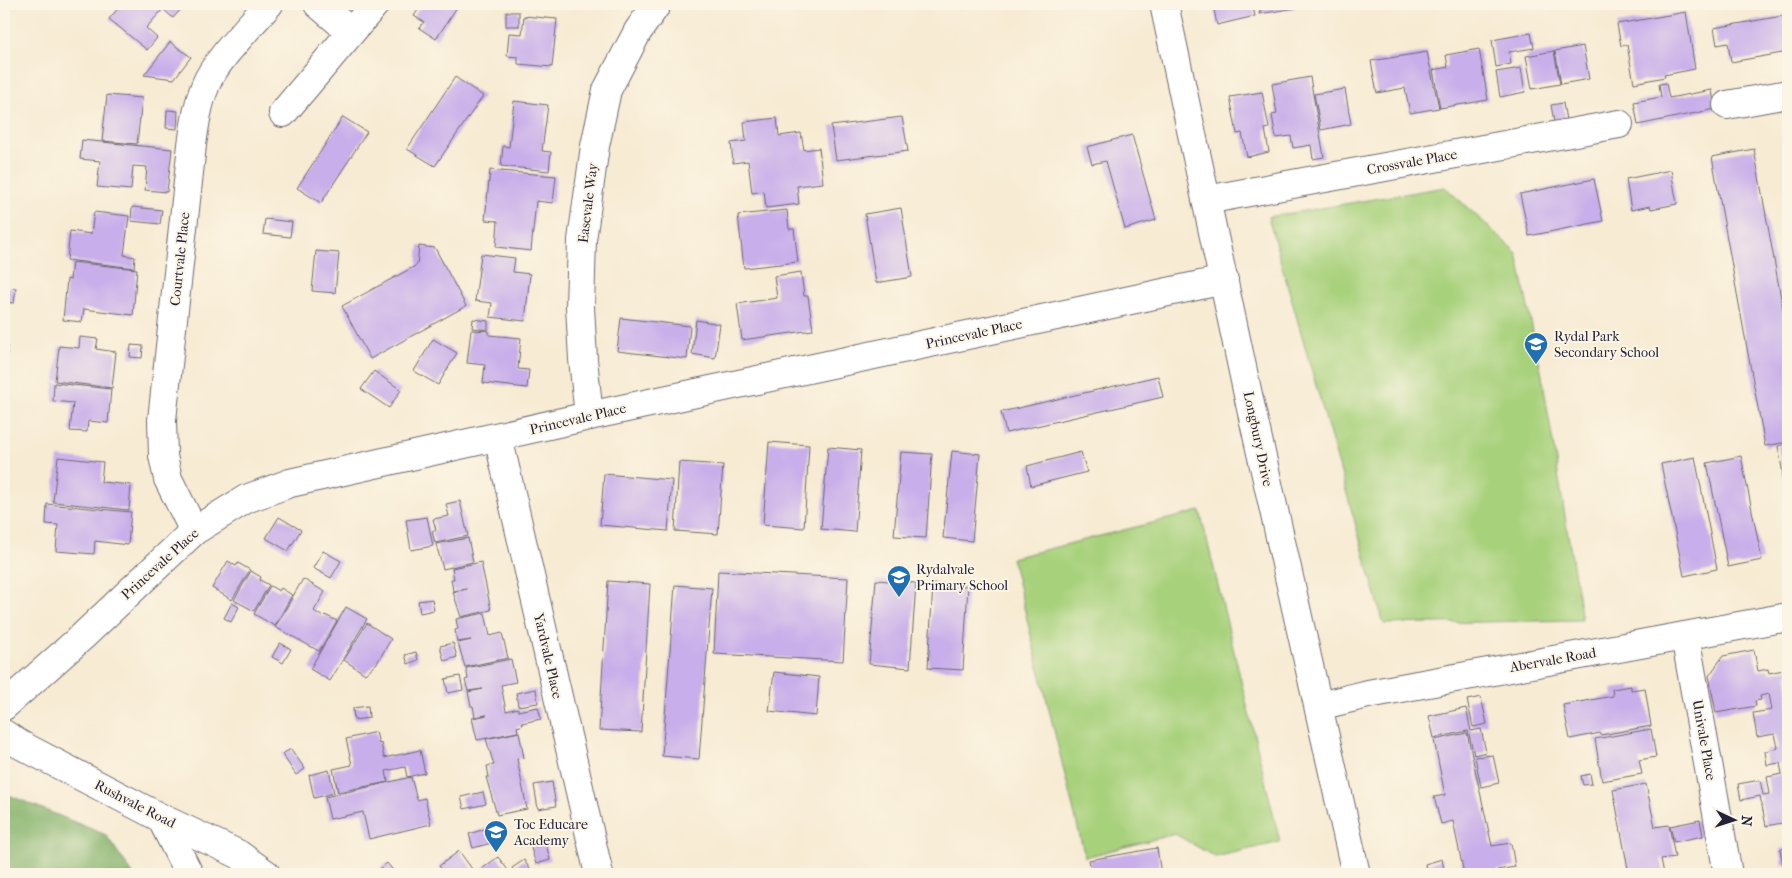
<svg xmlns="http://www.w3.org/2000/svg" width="1792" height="878" viewBox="0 0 1792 878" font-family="'IM FELL French Canon',serif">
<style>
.green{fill:#a8d17c;stroke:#657a5c}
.forest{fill:#86b36c;stroke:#546a54}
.building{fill:#c8aeea}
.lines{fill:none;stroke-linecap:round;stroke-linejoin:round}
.minor-casing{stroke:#6d6870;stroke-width:30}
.tertiary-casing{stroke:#6d6870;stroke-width:30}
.minor{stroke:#fff;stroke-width:28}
.tertiary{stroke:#fff;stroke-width:28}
.labels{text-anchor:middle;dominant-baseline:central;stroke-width:4;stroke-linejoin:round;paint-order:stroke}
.street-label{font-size:14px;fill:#22223b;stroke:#fcf5e5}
.poi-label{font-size:14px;fill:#22223b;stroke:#fcf5e5;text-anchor:start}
</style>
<rect width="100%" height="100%" fill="#fcf5e5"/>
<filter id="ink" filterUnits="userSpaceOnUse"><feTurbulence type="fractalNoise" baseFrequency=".02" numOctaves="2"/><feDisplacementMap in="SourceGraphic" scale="10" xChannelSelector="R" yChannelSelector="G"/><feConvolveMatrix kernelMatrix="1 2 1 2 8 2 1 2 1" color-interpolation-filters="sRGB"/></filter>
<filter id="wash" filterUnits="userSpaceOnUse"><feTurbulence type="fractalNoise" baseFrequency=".0096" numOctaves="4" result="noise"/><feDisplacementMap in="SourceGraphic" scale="20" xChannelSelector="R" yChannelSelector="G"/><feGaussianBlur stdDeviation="1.12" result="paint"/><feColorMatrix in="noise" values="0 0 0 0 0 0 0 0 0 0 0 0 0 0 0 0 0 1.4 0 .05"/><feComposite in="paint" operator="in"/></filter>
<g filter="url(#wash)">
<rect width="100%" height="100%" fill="#f7ebd3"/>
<!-- green -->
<g class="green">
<polygon points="1445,187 1517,253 1542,376 1582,620 1384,624 1268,217"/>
<polygon points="1200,511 1280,842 1215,857 1175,834 1085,857 1012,558"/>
</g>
<!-- forest -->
<polygon class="forest" points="4,793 106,835 133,874 4,874"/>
<g id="blocks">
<!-- building -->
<g class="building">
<polygon points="122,4 180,4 183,7 173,18 163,9 146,28 157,38 147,50 109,19"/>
<polygon points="422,4 459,4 436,39 419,28 424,22 414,16"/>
<polygon points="1213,4 1252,4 1255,16 1217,25"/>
<polygon points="1263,4 1296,4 1295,8 1259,14"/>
<rect x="506" y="12" width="13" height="14"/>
<polygon points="1686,12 1695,69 1664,75 1665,77 1634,83 1627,45 1621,46 1617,24"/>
<polygon points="1788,15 1788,52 1731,62 1728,43 1717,45 1714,28"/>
<polygon points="524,16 557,19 552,67 518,64 518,57 507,56 509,33 522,34"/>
<polygon points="1531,33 1534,48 1509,52 1511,64 1496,67 1492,40"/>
<polygon points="170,42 191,57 174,79 144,75"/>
<polygon points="1583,46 1589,79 1561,84 1555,51"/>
<polygon points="1479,49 1488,100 1440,108 1433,70 1448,67 1446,55"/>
<polygon points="1554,51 1560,84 1532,89 1526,56"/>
<polygon points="1427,52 1439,108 1410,113 1405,88 1377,93 1371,61"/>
<polygon points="1521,68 1525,92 1500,97 1496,72"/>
<polygon points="455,77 483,96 435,166 407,149"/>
<polygon points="1310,77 1324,157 1313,159 1311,145 1293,148 1291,136 1276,138 1272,115 1277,114 1272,84"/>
<polygon points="1666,83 1669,98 1712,90 1715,109 1638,125 1634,102 1661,97 1659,84"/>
<polygon points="1345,89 1351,124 1321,130 1314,94"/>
<polygon points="1262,92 1269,128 1265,129 1269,152 1247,157 1242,133 1237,134 1230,97"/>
<polygon points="107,95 142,98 137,144 102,141"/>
<polygon points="514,101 548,105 542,151 551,152 549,171 501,166 503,146 509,147"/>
<polygon points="1563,103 1566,120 1554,122 1551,105"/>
<polygon points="167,110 178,111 177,129 166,128"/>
<polygon points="343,117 367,132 321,203 297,188"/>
<polygon points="902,117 908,151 836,160 831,126"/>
<polygon points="777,118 779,136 801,133 804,150 819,148 823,183 797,186 799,204 766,208 764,191 752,193 748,161 733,163 731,143 746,141 744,122"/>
<polygon points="1132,135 1156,220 1125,229 1106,161 1092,164 1087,147"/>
<polygon points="82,140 172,149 167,192 145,190 147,167 133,166 131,190 97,187 100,161 80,159"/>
<polygon points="1754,149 1788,337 1788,442 1765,446 1712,157"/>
<polygon points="490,170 556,176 553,203 536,201 531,251 496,247 498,221 485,220"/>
<polygon points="1671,170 1677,204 1651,209 1650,206 1631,210 1626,179"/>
<polygon points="1594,179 1603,221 1529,236 1520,194"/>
<polygon points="132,207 162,210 160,224 131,221"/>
<polygon points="901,208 912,277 876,283 865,214"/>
<polygon points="787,210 789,229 794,229 798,262 744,268 738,215"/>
<polygon points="94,212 129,216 124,255 135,257 134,268 67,260 70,231 91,234"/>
<polygon points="265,219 292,222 290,237 263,234"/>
<polygon points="419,246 435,248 466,306 370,359 342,306 417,265"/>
<polygon points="316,251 339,253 335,293 312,291"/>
<polygon points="481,254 515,258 513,272 530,274 525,321 490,317 492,303 475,301"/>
<polygon points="72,262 137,269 133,315 84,309 82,322 63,320 67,279 70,280"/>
<polygon points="801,272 804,296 808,296 813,330 742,340 737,304 777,298 774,276"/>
<polygon points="4,287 16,288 14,303 4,302"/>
<polygon points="621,318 690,326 687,359 617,351"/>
<polygon points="473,319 488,321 488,330 472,328"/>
<polygon points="696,320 720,324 715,358 692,354"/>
<polygon points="471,330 489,331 489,335 521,338 518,369 529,370 527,388 483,383 485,365 467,363"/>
<polygon points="80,337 98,339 96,349 116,352 112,388 55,381 59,346 79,348"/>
<polygon points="433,339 457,353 438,385 414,371"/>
<polygon points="4,345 8,346 6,364 4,364"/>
<polygon points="131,345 143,346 142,358 130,357"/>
<polygon points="374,371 401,390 389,408 361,389"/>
<polygon points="1158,376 1163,397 1006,433 1001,412"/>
<polygon points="54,383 111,389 108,423 88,421 87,432 70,431 73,403 53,401"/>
<polygon points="769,442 809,445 804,528 763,525"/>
<polygon points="1788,444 1788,497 1787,497 1778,446"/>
<polygon points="828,447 861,450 855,532 821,529"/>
<polygon points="952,451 980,454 972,541 943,538"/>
<polygon points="901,452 932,454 926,538 894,536"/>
<polygon points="1081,452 1087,472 1031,486 1027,466"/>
<polygon points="1741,456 1762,560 1728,567 1707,463"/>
<polygon points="58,457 103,462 101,482 131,485 129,510 53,502"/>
<polygon points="1695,457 1717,569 1684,576 1661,464"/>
<polygon points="679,462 723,465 718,534 675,531"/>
<polygon points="604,474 672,480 668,531 600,525"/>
<polygon points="460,501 468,536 435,543 432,531 436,530 433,519 449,516 446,504"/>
<polygon points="47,504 131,512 128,545 95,541 94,554 56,551 58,525 46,524"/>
<polygon points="279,517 301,530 288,551 266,538"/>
<polygon points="427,517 433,546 411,550 406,520"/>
<polygon points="468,538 473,562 443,569 436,544"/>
<polygon points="323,551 341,561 331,578 313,568"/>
<polygon points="228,561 236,566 238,563 250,570 232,600 212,588"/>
<polygon points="481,562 491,610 461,617 453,592 467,589 453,591 451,579 454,579 452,568"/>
<polygon points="251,571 261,577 260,580 269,585 254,611 234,600"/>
<polygon points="718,571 848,578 843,661 714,654"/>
<polygon points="303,579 325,592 314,611 323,617 325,615 337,621 319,651 275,627"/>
<polygon points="876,580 916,583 910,668 869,664"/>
<polygon points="608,581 650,584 641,732 599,730"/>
<polygon points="933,584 968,586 963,670 928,668"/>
<polygon points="675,585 712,588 699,759 662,756"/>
<polygon points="270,586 279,591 281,588 292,595 275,626 254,614"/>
<polygon points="432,599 434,610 420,613 418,601"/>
<polygon points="232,603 239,607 231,622 224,618"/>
<polygon points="346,607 367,619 330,681 310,669"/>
<polygon points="485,613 490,636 502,633 508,658 465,667 458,643 471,640 457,642 455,630 458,629 456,619"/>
<polygon points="367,623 391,639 377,663 365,674 344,660"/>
<polygon points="280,643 291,649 283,663 272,657"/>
<polygon points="453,643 457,657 444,661 440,646"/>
<polygon points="1754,650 1758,671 1768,669 1769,673 1788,669 1788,822 1766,826 1760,796 1741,800 1738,784 1760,780 1763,795 1770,794 1767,777 1782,774 1780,763 1767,765 1765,751 1778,748 1775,734 1757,737 1753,713 1772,710 1769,694 1760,696 1761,700 1755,701 1756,706 1716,713 1709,676 1723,656"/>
<polygon points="416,652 418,660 408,664 405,655"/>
<polygon points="511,659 516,682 501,685 506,711 518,708 518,711 538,707 541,719 522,723 523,725 517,727 518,732 477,740 472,718 487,715 475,717 473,706 471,706 468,692 483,689 468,691 465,680 468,679 466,668"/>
<polygon points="774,672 819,677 816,716 769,711"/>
<polygon points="460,676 463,690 448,693 445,679"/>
<polygon points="1631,686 1631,690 1645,688 1651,726 1601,735 1600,733 1570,739 1563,705 1613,696 1612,689"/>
<polygon points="536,689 538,703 518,706 516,693"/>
<polygon points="1481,697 1487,724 1473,727 1467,700"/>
<polygon points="368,706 369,718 354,720 353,708"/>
<polygon points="1466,708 1471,731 1481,729 1486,752 1474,755 1468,731 1434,738 1429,716"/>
<polygon points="1651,729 1656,757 1639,760 1642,774 1602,781 1595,739"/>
<polygon points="376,732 379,744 381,743 384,758 420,750 425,773 407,777 405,767 386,771 388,782 338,792 333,769 352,765 346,739"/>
<polygon points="519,732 524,758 517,759 527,809 497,815 486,777 489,777 487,766 494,765 486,739"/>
<polygon points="1467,733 1492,846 1511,843 1515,867 1497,870 1498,874 1464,874 1453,821 1441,824 1434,797 1445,795 1434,740"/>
<polygon points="291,749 305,769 296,775 282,754"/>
<polygon points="1493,755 1499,783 1481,787 1475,757"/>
<polygon points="329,770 334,793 314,798 309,775"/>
<polygon points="1590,774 1592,784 1583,785 1581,776"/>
<polygon points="411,777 417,800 425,798 431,824 369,839 363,812 330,819 325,797"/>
<polygon points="552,782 556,806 538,809 534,785"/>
<polygon points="1646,784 1655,827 1669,825 1675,857 1661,859 1664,874 1629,874 1613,790"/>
<polygon points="483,792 486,804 464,809 461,797"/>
<polygon points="1700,820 1703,836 1674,842 1670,826"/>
<polygon points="494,826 499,841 473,848 469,834"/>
<polygon points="546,844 550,860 536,864 531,848"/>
<polygon points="1157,848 1161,874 1092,874 1089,860"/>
<polygon points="1788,848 1788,864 1783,865 1780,849"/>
<polygon points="459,851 475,873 473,874 445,874 439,866"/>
<polygon points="498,857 511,874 475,874"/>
<polygon points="1442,859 1445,874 1427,874 1425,864"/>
<polygon points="524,860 533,874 515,874 512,868"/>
<polygon points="387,863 396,874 373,874"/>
</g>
</g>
</g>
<g filter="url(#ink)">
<use href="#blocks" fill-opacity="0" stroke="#6d6870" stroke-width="1"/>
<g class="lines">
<!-- minor casing -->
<g class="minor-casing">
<g id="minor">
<polyline points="318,4 351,32"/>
<polyline points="1727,105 1788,94"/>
<polyline points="283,113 375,4"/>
<polyline points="1206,200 1619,124"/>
<polyline points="589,416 583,359 580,307 582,240 595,146 607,90 638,31 657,4"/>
<polyline points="498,437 599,874"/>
<path d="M194 531 168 479 163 456 162 420 192 145C195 123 198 103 206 84 216 60 251 25 269 4"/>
<polyline points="1685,636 1728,874"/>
<polyline points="4,706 83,636 194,531 246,499 290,483 589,416 1224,280"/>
<polyline points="1319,706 1368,694 1788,617"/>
<polyline points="4,734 19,744 161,818 238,854 266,874"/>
<polyline points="161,818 189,874"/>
</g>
</g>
<!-- tertiary casing -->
<g class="tertiary-casing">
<polyline id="tertiary" points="1164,4 1250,404 1356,874"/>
</g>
<!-- minor -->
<use href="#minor" class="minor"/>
<!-- tertiary -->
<use href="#tertiary" class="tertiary"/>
</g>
</g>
<!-- icons -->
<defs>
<g id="school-pin" transform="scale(1.25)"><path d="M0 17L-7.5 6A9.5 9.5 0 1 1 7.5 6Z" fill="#1f6fb2" stroke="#fcf5e5"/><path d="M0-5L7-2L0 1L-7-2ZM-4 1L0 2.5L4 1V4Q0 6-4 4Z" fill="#fff"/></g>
</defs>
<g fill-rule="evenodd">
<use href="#school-pin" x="1536" y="344"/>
<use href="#school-pin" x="899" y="577"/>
<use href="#school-pin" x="496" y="832"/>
</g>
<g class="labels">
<!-- street labels -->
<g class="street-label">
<text transform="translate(1412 162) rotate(-10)">Crossvale Place</text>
<text transform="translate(588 203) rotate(-83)">Easevale Way</text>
<text transform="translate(180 259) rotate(-84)">Courtvale Place</text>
<text transform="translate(974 334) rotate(-12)">Princevale Place</text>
<text transform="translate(578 419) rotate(-13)">Princevale Place</text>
<text transform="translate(1258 439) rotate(78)">Longbury Drive</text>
<text transform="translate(160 564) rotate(-42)">Princevale Place</text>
<text transform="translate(548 656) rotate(77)">Yardvale Place</text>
<text transform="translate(1553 660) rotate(-10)">Abervale Road</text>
<text transform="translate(1704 740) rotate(80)">Univale Place</text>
<text transform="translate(135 804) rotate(27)">Rushvale Road</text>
</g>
<!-- poi labels -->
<g class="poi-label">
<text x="1554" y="336">Rydal Park<tspan x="1554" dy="16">Secondary School</tspan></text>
<text x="916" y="569">Rydalvale<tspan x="916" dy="16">Primary School</tspan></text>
<text x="514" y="824">Toc Educare<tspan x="514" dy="16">Academy</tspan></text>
</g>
</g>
<!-- margin -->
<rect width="1792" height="878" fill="none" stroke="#fcf5e5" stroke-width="20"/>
<!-- north arrow -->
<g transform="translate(1734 820) rotate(94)" stroke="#fcf5e5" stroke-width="4" paint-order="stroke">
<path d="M0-4L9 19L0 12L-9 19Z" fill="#22223b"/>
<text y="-8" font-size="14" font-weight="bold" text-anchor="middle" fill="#22223b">N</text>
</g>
</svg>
